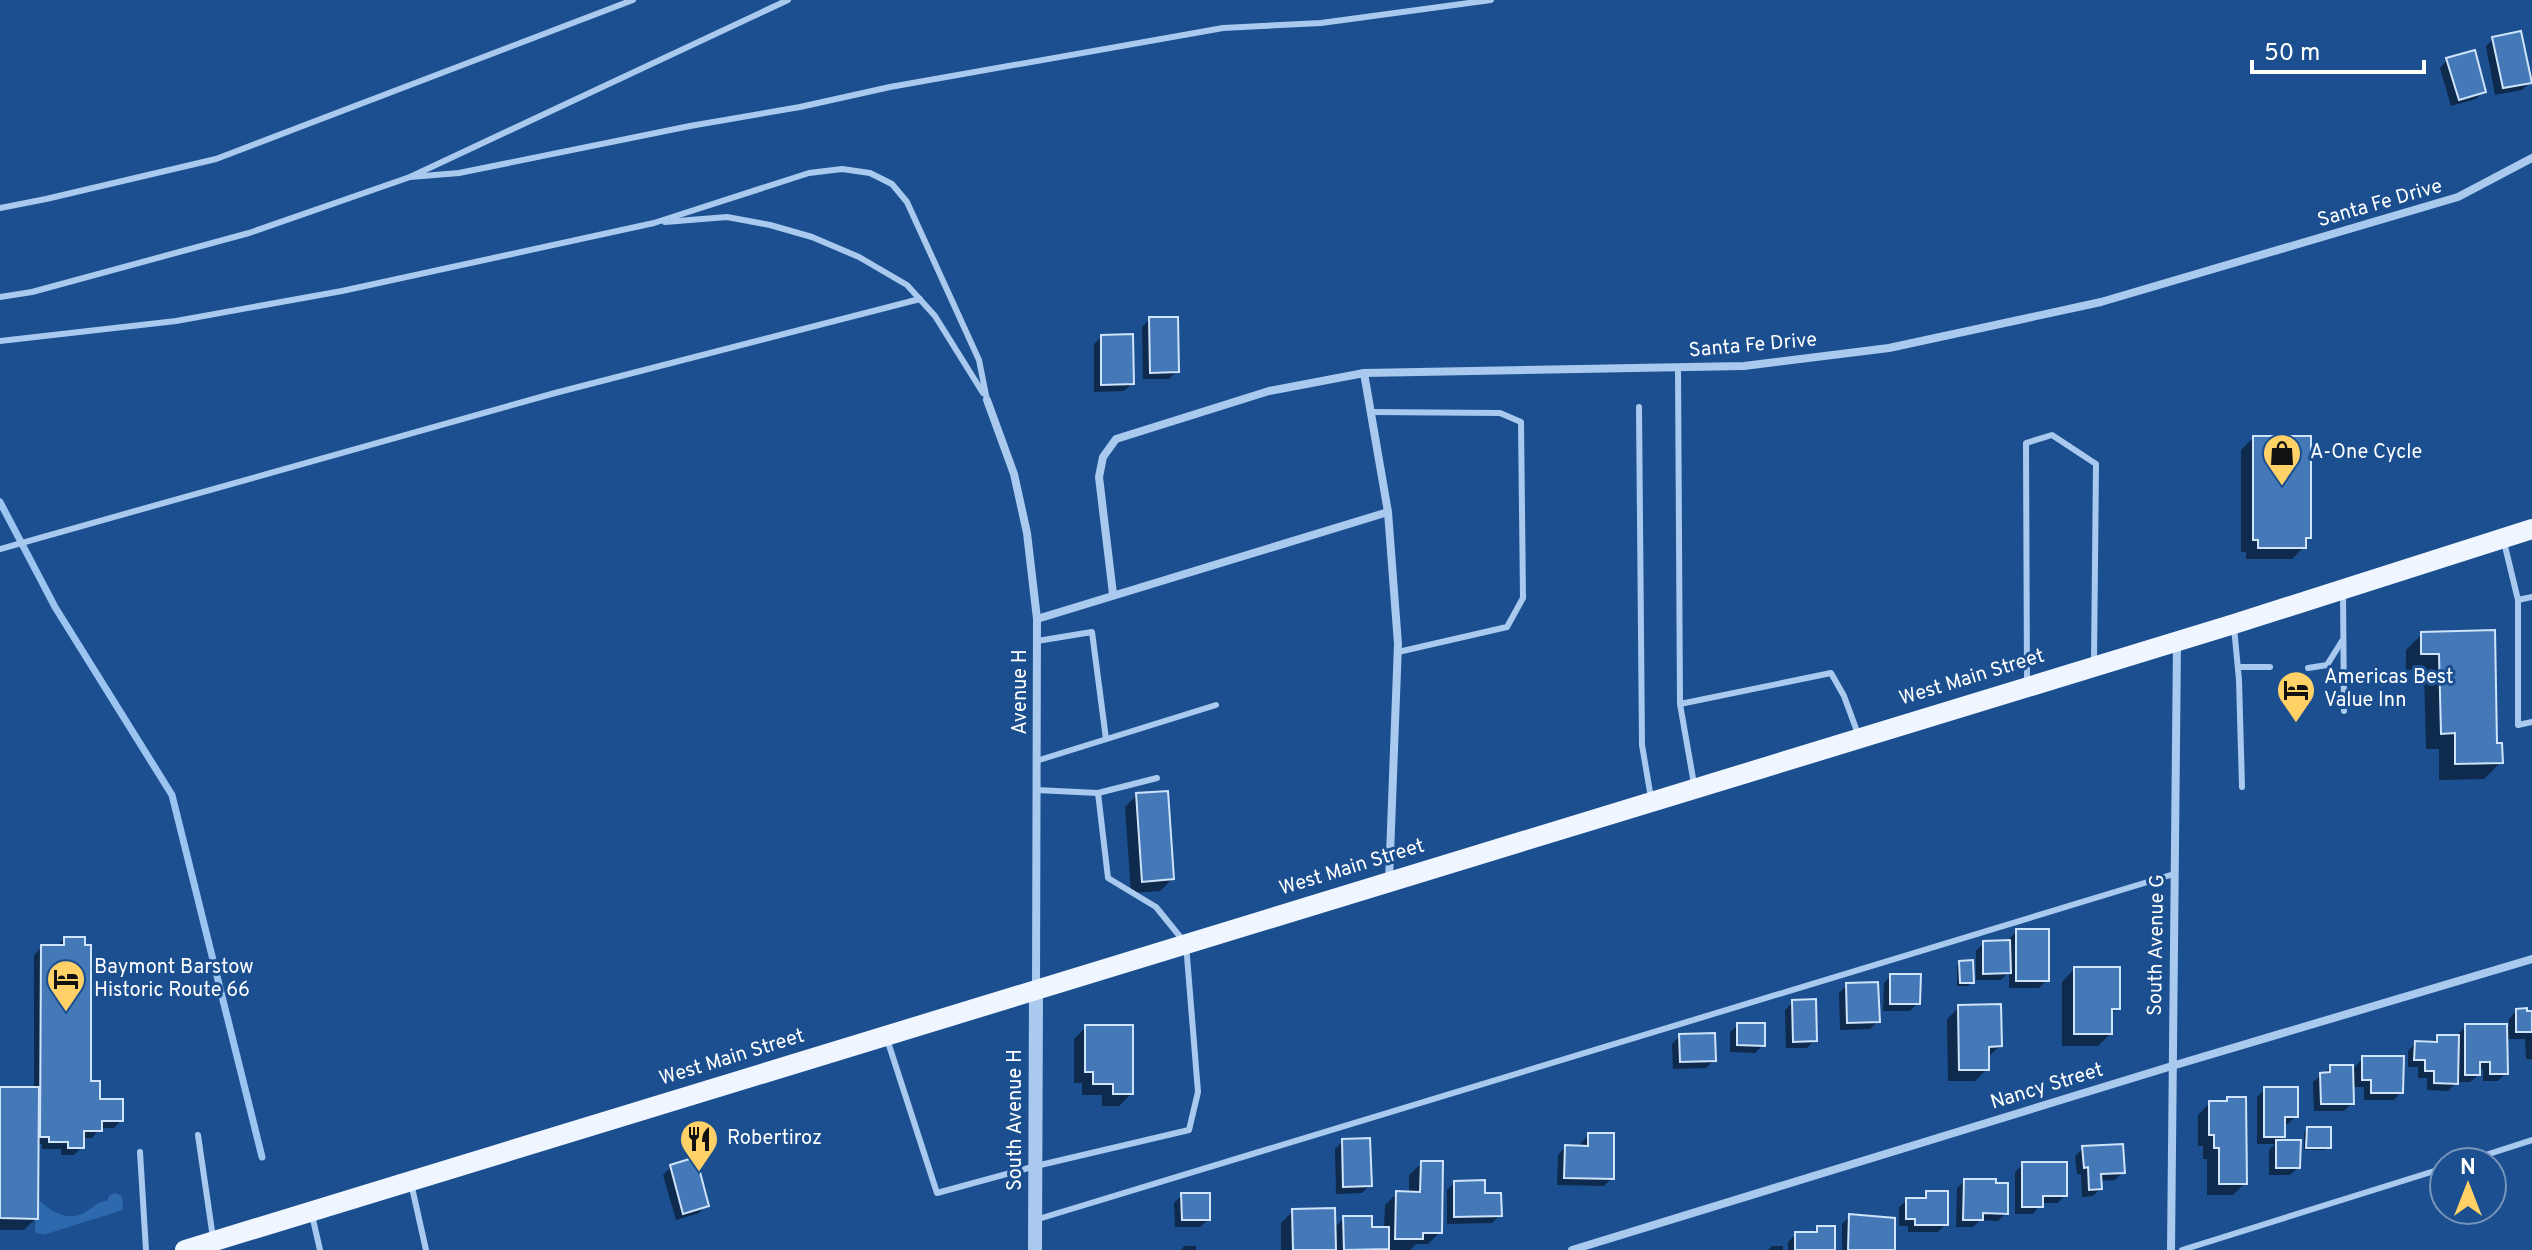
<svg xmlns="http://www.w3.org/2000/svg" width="2532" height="1250" viewBox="0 0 2532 1250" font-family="Overpass,sans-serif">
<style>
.green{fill:#2e69ad}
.shadow{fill:#0007}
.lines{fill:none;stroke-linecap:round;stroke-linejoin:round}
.stream{stroke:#9cc4f0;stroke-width:7}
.building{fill:#4478b7;stroke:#cfe3fa;stroke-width:2}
.service{stroke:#a9c9ee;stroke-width:6}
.minor{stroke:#a9c9ee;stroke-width:8}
.tertiary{stroke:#a9c9ee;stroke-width:14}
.primary{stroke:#f0f6ff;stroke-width:20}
.labels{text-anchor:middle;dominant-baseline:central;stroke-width:6;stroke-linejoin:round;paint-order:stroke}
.street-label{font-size:20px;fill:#fff;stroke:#1b4f8f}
.poi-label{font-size:20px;fill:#fff;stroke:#1b4f8f;text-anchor:start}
</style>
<rect width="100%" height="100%" fill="#1b4f8f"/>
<!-- green -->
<path class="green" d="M115 1193 122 1196 123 1210 43 1235 35 1232 36 1198C50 1210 65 1222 84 1213 93 1208 96 1202 107 1201L109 1196Z"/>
<!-- shadow -->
<g class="shadow">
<polygon points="2493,39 2530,82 2522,90 2495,95 2486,46"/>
<polygon points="2447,60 2484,91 2476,99 2451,106 2440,68"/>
<polygon points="1150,319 1177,371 1169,379 1143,379 1142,327"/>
<polygon points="1101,337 1132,384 1124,391 1094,392 1094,344"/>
<polygon points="2253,438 2309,537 2304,541 2304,547 2292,559 2246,559 2246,552 2241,552 2241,450"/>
<polygon points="2493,633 2495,745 2501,762 2484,779 2439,780 2439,749 2426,749 2424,669 2406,670 2406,650 2422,634"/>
<polygon points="1137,795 1172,879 1160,891 1131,893 1125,807"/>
<polygon points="2017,931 2047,980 2039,988 2009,988 2009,972 2001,980 1976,980 1976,951 1984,943 2009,943 2009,939"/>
<polygon points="64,939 89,1083 98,1101 121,1120 114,1128 100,1128 92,1138 82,1138 82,1147 74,1155 61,1155 61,1149 42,1149 42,1144 36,1144 36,1218 24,1230 0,1230 0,1089 34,1089 34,955 42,947 56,947"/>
<polygon points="1960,963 1972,982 1968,986 1957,986 1957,966"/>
<polygon points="2074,969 2118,1008 2110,1015 2110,1034 2098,1046 2062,1046 2062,982"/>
<polygon points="1891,976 1918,1003 1910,1011 1883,1011 1884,983"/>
<polygon points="1847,985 1878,1021 1870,1029 1840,1030 1839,993"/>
<polygon points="1793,1002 1815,1040 1807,1048 1786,1048 1785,1010"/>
<polygon points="1959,1007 2000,1046 1987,1058 1987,1069 1975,1081 1948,1081 1947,1019"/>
<polygon points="2516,1011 2532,1012 2532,1059 2526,1059 2525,1039 2506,1039 2506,1073 2498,1081 2483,1081 2483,1069 2478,1069 2478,1075 2470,1082 2457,1082 2448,1091 2427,1090 2427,1078 2418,1078 2418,1067 2408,1067 2408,1051 2416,1043 2431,1043 2438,1037 2458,1037 2458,1034 2466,1026 2509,1026 2509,1019"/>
<polygon points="1738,1025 1763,1045 1755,1053 1730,1052 1730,1032"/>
<polygon points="1086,1027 1131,1094 1119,1106 1102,1106 1102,1095 1082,1095 1082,1083 1074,1083 1074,1039"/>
<polygon points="1680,1036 1714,1060 1706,1068 1673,1069 1672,1044"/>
<polygon points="2363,1058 2401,1092 2394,1100 2364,1100 2364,1087 2352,1087 2352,1103 2344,1111 2314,1111 2313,1082 2331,1067 2355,1067"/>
<polygon points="2265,1089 2296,1116 2288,1124 2283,1124 2283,1136 2277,1142 2298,1168 2290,1175 2269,1175 2269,1150 2275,1144 2257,1144 2257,1097"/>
<polygon points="2228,1099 2245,1183 2233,1195 2207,1195 2207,1159 2203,1159 2203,1146 2198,1146 2198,1115 2210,1103 2224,1103"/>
<polygon points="2308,1129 2329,1147 2325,1150 2304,1150 2304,1132"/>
<polygon points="1589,1135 1612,1178 1604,1186 1557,1185 1558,1155 1565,1147 1581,1148 1581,1143"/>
<polygon points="1343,1141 1370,1185 1362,1193 1336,1194 1335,1149"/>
<polygon points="2083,1148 2123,1172 2115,1180 2100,1181 2100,1189 2093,1196 2082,1197 2081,1174 2077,1174 2075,1156"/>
<polygon points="1422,1163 1440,1232 1428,1244 1416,1244 1410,1250 1281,1250 1281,1223 1293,1211 1333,1229 1344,1218 1370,1229 1384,1229 1385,1205 1397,1193 1409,1193 1409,1175"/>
<polygon points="2023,1164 2065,1195 2058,1203 2041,1203 2033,1214 2015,1214 2015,1172"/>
<polygon points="671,1167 707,1205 699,1213 676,1220 663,1175"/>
<polygon points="1965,1181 2006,1213 1998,1221 1980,1220 1973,1227 1956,1227 1957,1188"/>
<polygon points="1454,1183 1483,1195 1500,1215 1492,1223 1447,1224 1447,1190"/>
<polygon points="1927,1193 1946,1224 1938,1232 1908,1232 1908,1226 1899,1226 1899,1207 1907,1200 1920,1200"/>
<polygon points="1182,1195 1208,1220 1200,1227 1175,1227 1174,1203"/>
<polygon points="1850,1216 1893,1250 1842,1250 1842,1224"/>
<polygon points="1817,1228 1833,1250 1788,1250 1788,1242 1796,1234 1811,1234"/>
<polygon points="1184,1246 1196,1246 1196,1250 1181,1250"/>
<polygon points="1772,1246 1783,1246 1783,1250 1768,1250"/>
</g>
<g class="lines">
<!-- stream -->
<polyline class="stream" points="0,502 55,607 172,795 262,1157"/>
</g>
<!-- building -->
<g class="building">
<polygon points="2521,31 2532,83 2503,88 2492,37"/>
<polygon points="2475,50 2486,92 2459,100 2446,58"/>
<polygon points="1149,317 1178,317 1179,372 1150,373"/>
<polygon points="1133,334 1134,384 1101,385 1101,335"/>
<polygon points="2253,436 2311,436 2311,538 2306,538 2306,548 2258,548 2258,540 2253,540"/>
<polygon points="2495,630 2497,743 2502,743 2503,763 2455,764 2455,733 2441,734 2439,654 2421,654 2421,632"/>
<polygon points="1168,791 1174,879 1142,882 1136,793"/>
<rect x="2016" y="929" width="33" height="52"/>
<polygon points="64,937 85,937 85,945 91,945 91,1081 100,1081 100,1099 123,1099 123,1121 102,1121 102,1131 84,1131 84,1148 68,1148 68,1142 49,1142 49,1137 40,1137 41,945 64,945"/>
<polygon points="2010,940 2011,973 1983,974 1983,941"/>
<polygon points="1973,960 1974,983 1960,983 1959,961"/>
<polygon points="2074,967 2120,967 2120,1009 2112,1009 2112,1034 2074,1034"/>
<polygon points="1890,974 1921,974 1920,1004 1890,1004"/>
<polygon points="1878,982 1880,1022 1847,1023 1846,983"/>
<polygon points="1816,999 1817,1041 1793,1042 1792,1000"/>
<polygon points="2001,1004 2002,1046 1989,1047 1989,1070 1959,1070 1958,1005"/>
<polygon points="2527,1008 2527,1011 2532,1011 2532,1032 2516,1032 2516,1009"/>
<polygon points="1737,1023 1765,1023 1765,1046 1737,1045"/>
<polygon points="2465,1024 2507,1024 2508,1074 2490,1074 2490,1062 2480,1062 2480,1075 2465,1075"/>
<polygon points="1085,1025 1133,1025 1133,1094 1113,1094 1113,1084 1093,1084 1093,1072 1085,1072"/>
<polygon points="1715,1033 1716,1061 1680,1062 1679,1034"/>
<polygon points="2437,1035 2459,1035 2458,1084 2434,1083 2434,1071 2425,1071 2425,1060 2414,1060 2415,1041 2437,1042"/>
<polygon points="2362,1056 2404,1056 2403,1093 2371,1093 2371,1080 2362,1080"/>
<polygon points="2330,1065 2353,1065 2354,1104 2321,1104 2320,1073 2330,1072"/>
<polygon points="0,1087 39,1087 38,1219 0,1218"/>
<polygon points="2264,1087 2298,1087 2298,1117 2285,1117 2285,1137 2264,1137"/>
<polygon points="2227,1097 2246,1097 2247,1184 2219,1184 2219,1148 2214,1148 2214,1135 2209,1135 2209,1101 2227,1101"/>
<polygon points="2307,1127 2331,1127 2331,1148 2306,1148"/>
<polygon points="1588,1133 1614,1133 1614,1179 1564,1178 1565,1145 1588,1146"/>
<polygon points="1370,1138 1372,1186 1343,1187 1342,1139"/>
<polygon points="2276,1140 2301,1140 2300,1168 2276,1168"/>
<polygon points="2123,1144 2125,1173 2101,1174 2102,1189 2089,1190 2088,1167 2084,1168 2082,1146"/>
<polygon points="696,1157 709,1206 683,1214 670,1165"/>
<polygon points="1421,1161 1443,1161 1442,1233 1423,1233 1423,1239 1395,1239 1396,1191 1420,1192"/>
<polygon points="2022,1162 2067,1162 2067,1196 2043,1196 2043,1207 2022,1207"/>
<polygon points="1964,1179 1996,1179 1996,1183 2008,1183 2008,1214 1983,1213 1983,1220 1963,1220"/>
<polygon points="1485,1180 1485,1193 1501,1193 1502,1216 1454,1217 1454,1181"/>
<polygon points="1926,1191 1948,1191 1948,1225 1915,1225 1915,1219 1906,1219 1906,1198 1926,1198"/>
<polygon points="1181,1193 1210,1193 1210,1220 1182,1220"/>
<polygon points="1335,1208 1336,1250 1293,1250 1292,1209"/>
<polygon points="1849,1214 1895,1218 1895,1250 1848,1250"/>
<polygon points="1343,1216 1372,1216 1372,1227 1389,1227 1389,1249 1344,1250"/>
<polygon points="1817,1226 1835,1226 1835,1250 1795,1250 1795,1232 1817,1232"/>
</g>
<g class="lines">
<!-- service -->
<g class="service">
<polyline points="410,177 459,173 690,126 800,107 890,87 1223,28 1321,23 1491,0"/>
<polyline points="0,208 46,199 216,159 633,0"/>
<polyline points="665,222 727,217 770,225 812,237 859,257 907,285 935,316 983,393"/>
<polyline points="0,297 32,292 249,233 410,177 788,0"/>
<polyline points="0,341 176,321 342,291 654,223 809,173 842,169 870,173 892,184 907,202 979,360 987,400"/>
<polyline points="1678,368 1680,704 1694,784"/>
<polyline points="1639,407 1642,745 1651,798"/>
<polyline points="1371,412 1500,413 1521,422 1523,598 1507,627 1398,652"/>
<polyline points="2504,542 2518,600 2518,725 2532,722"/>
<polyline points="0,549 555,393 920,299"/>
<polyline points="2343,592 2344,711"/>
<polyline points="2518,600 2532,597"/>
<polyline points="2234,627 2239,680 2242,787"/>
<polyline points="1037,641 1092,632 1106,739"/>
<polyline points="2238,667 2270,667"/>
<polyline points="2308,668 2327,665 2342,641"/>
<polyline points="2027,682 2026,443 2052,435 2096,464 2094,662"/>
<polyline points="1680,704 1831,673 1844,696 1858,734"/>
<polyline points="1036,761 1216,705"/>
<polyline points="1036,790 1098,793 1157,778"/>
<polyline points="887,1039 937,1193 1036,1166 1189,1130 1198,1092 1186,944 1156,907 1108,878 1098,793"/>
<polyline points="198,1135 213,1238"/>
<polyline points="140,1152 146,1250"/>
<polyline points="2464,1162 2532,1140"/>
<polyline points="411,1183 426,1250"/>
<polyline points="312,1215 320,1250"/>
<polyline points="1035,1220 2174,874"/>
<polyline points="2182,1250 2444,1168"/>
</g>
<!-- minor -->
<g class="minor">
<polyline points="1364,373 1388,512 1398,644 1389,881"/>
<polyline points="987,400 1014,474 1027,533 1037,619 1036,988"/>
<polyline points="1113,594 1099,477 1103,457 1116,439 1269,391 1364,373 1744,366 1889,348 2101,302 2458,197 2532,158"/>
<polyline points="1037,619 1388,512"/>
<polyline points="1572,1250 2172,1066 2532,959"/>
<polyline points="2171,1250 2177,643"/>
</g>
<!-- tertiary -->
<polyline class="tertiary" points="1035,1250 1036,990"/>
<!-- primary -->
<polyline class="primary" points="185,1250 2234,624 2532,529"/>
</g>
<!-- icons -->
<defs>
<g id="shop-pin" transform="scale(2)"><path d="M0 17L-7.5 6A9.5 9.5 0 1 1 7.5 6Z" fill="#ffd166" stroke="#1b4f8f"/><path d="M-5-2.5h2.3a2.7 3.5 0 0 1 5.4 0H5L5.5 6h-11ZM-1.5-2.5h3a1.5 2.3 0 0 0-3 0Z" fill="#111"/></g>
<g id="hotel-pin" transform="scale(2)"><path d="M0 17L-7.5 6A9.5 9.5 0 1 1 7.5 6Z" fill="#ffd166" stroke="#1b4f8f"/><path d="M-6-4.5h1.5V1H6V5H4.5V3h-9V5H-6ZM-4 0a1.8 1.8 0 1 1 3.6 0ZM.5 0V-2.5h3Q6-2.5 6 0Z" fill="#111"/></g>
<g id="restaurant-pin" transform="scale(2)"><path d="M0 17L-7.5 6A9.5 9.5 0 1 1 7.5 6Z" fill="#ffd166" stroke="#1b4f8f"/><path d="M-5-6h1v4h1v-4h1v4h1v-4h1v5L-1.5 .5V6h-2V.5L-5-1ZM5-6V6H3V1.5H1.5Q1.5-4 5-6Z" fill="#111"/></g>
</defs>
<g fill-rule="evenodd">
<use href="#shop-pin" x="2282" y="453"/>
<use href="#hotel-pin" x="2296" y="690"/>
<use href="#hotel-pin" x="66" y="979"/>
<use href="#restaurant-pin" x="699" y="1139"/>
</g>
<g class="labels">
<!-- street labels -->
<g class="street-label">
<text transform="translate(2380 204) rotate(-16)">Santa Fe Drive</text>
<text transform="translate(1753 346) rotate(-5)">Santa Fe Drive</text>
<text transform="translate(1972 678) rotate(-17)">West Main Street</text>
<text transform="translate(1021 692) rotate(-90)">Avenue H</text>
<text transform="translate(1352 868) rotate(-17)">West Main Street</text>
<text transform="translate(2157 945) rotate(-89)">South Avenue G</text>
<text transform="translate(732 1058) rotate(-17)">West Main Street</text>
<text transform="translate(2047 1087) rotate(-17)">Nancy Street</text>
<text transform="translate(1016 1120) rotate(-90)">South Avenue H</text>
</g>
<!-- poi labels -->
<g class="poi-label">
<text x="2310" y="453">A-One Cycle</text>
<text x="2324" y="678">Americas Best<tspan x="2324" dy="23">Value Inn</tspan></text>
<text x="94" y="968">Baymont Barstow<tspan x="94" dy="23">Historic Route 66</tspan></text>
<text x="727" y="1139">Robertiroz</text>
</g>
</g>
<!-- north arrow -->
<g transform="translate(2468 1186)"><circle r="38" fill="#1b4f8f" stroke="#7695bc" stroke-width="2"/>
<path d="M0-6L14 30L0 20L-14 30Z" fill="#ffd166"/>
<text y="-12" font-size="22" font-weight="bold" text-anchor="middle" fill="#ffffff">N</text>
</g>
<!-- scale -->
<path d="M2252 60v12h172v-12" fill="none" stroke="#ffffff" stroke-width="4"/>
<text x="2264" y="60" font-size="24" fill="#ffffff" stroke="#1b4f8f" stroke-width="6" paint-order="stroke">50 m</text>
</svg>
